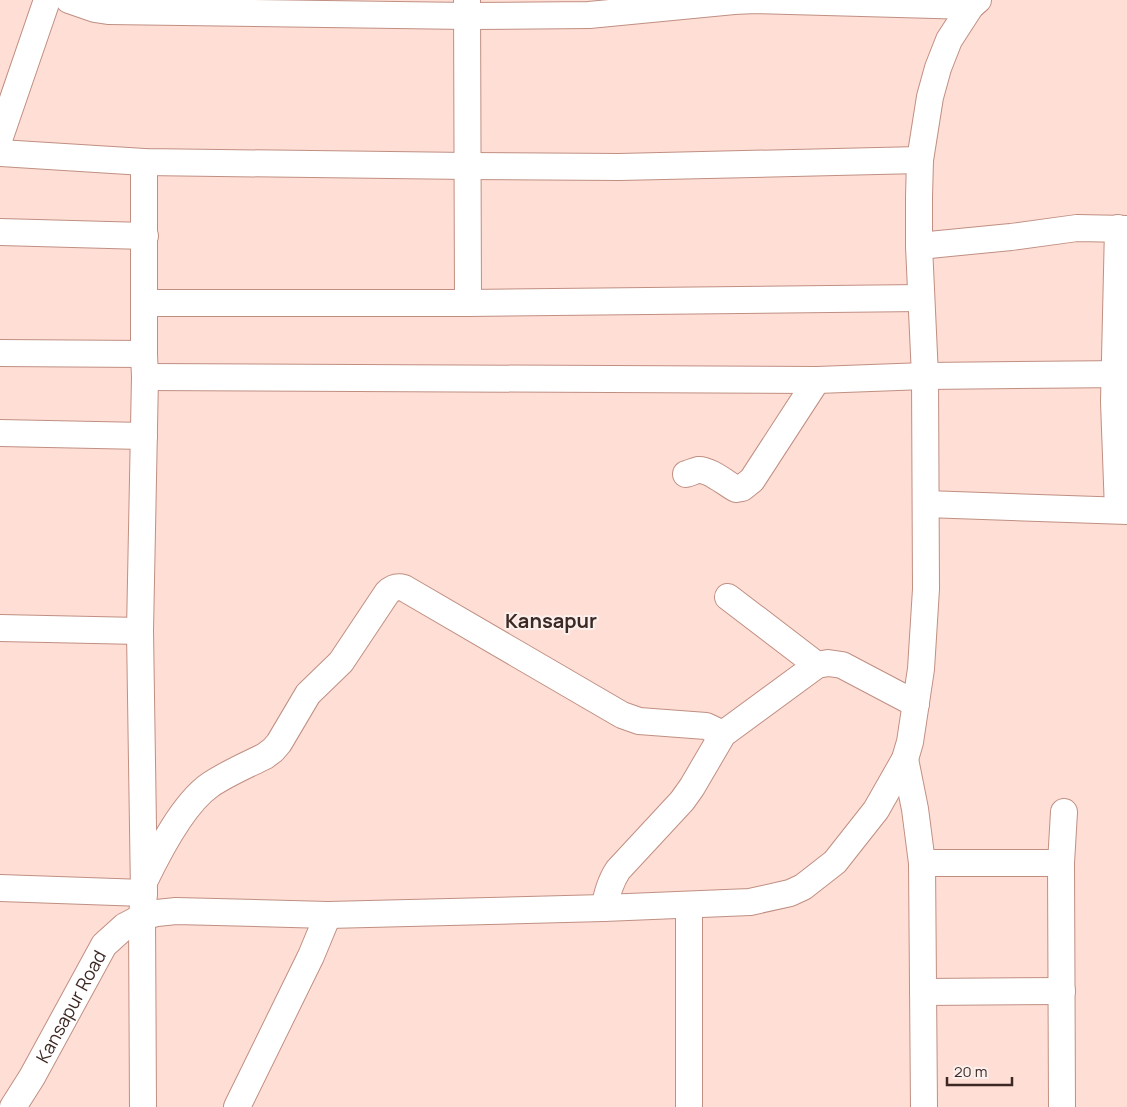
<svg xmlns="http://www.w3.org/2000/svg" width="1127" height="1107" viewBox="0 0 1127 1107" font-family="Manrope,sans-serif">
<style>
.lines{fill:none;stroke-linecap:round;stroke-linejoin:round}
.minor-casing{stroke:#c08f82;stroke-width:28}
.minor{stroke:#fff;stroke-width:26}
.labels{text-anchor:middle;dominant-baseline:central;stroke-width:4;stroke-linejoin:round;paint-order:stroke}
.street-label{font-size:18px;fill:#3d2924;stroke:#fbf0ed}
.quarter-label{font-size:20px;font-weight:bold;fill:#3d2924;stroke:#fbf0ed}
</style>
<rect width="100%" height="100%" fill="#feded5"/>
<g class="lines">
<!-- minor casing -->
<g class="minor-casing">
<g id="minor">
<polyline points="69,0 95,9 108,11 468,16 589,15 734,1 756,0 971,6"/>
<polyline points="467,0 468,303"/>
<polyline points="0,137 47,0"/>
<polyline points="0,153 144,162 468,166 619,167 920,160"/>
<polyline points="0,232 145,236"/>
<polyline points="919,246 1011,237 1077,228 1127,229"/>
<polyline points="144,303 468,303 921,298"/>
<polyline points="0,353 144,354"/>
<polyline points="145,377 817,380 925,376 1127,374"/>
<polyline points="0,433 144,436"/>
<path d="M686 474C690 473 694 471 698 470 709 469 727 484 736 489L742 488 752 480 817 380"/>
<polyline points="926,504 1127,511"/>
<polyline points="1118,510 1114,402 1118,228"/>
<polyline points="728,597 817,665"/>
<polyline points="0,628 140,631"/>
<polyline points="905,759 915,809 922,863 924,1107"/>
<polyline points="922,863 1061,863"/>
<path d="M145 880C159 851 183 804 210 785 226 774 247 765 265 756L273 750 279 743 308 694 341 662 387 593C392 588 396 586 404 588L622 715 639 721 706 726 723 734"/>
<polyline points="0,888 144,893"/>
<polyline points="689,905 689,1107"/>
<path d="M604 908C607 895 610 882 618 870L682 801 692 787 723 734 817 665 828 663 842 665 916 704"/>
<polyline points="923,992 1062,991"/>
<path id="s1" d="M13 1107 32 1077 104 945 125 926 142 917 157 913 176 911 328 915 604 908 750 902 790 893 803 887 835 862 876 810 905 759 910 742 921 669 926 589 925 376 919 246V197L920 160 930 97 938 68 949 40 971 6 978 0"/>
<polyline points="143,1107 142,917 144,893 140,631 145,377 144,354 144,162"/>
<polyline points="237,1107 311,956 328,915"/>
<polyline points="1062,1107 1061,863 1064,812"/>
</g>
</g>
<!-- minor -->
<use href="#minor" class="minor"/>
</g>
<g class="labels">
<!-- street labels -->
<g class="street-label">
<text stroke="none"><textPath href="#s1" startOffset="116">Kansapur Road</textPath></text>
</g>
<!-- quarter labels -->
<g class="quarter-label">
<text x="551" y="620">Kansapur</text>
</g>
</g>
<!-- scale -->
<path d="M947 1077v8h65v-8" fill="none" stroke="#3d2924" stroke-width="2.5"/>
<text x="954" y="1077" font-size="15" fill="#3d2924" stroke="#fbf0ed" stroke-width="4" paint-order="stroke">20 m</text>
</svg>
